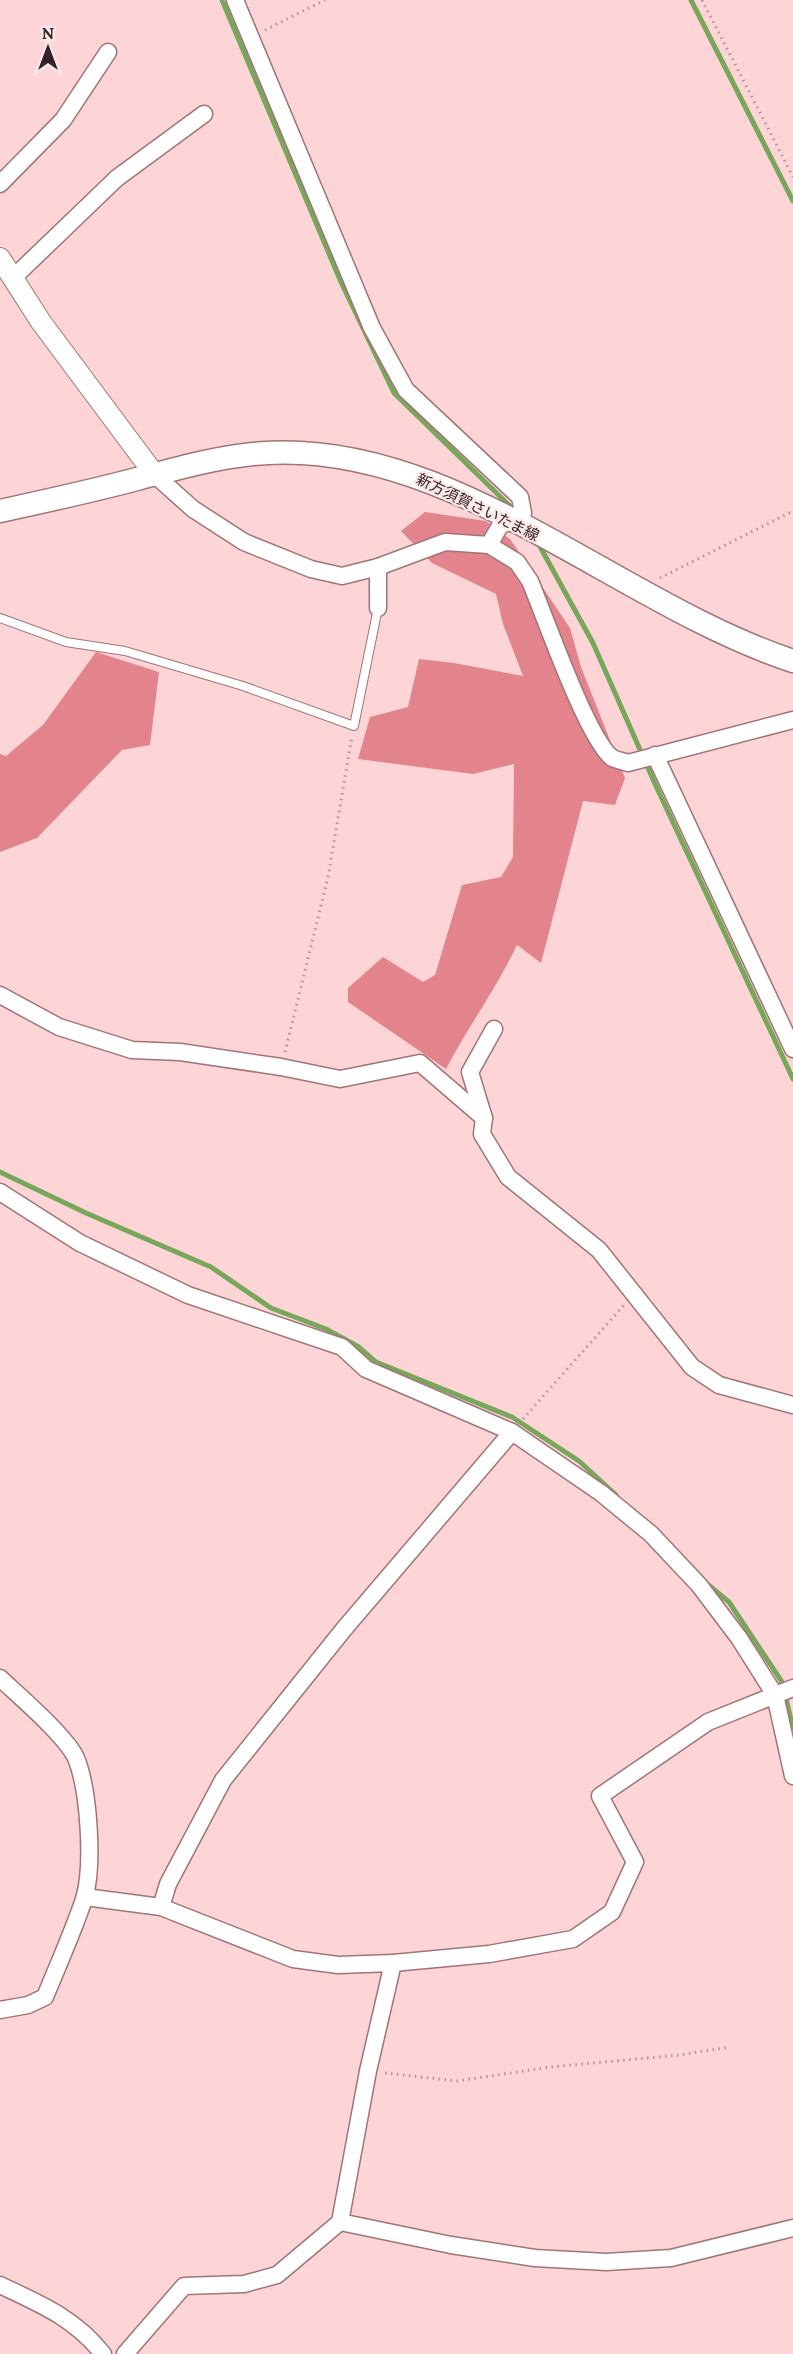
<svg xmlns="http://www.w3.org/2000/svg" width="793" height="2354" viewBox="0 0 793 2354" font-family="Lora,'Noto Sans JP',serif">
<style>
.forest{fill:#e3848d}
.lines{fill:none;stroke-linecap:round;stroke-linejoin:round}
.stream{stroke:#78a75b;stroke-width:5}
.service-casing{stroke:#a17477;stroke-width:10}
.minor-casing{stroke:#a17477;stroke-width:19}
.tertiary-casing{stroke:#a17477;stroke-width:22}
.secondary-casing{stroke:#a17477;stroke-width:25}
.path{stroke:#b49395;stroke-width:3;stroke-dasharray:1.5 4.5;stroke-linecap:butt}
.service{stroke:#fff;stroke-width:8}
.minor{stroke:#fff;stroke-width:16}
.tertiary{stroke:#fff;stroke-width:20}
.secondary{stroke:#fff;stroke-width:22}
.labels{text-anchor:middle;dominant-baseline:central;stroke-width:4.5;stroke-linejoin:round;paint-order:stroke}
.street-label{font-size:15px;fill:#352224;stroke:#fce8e9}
</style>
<rect width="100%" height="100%" fill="#fdd5d7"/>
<!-- forest -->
<g class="forest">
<path d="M425 512 486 521 510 539 570 628 581 667 625 778 615 805 583 801 541 963 517 945C496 989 468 1027 446 1069L348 1002V988L383 957 423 982 435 975 462 885 501 877 513 857 514 764 473 774 358 759 370 717 408 707 419 659 454 663 523 676 503 624 496 594 432 563 401 531Z"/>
<polygon points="96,652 159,672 150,745 122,750 37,838 0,852 0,754 6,756 43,725"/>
</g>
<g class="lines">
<!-- stream -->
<g class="stream">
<polyline points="222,0 341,282 394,393 515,511"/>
<polyline points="691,0 793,201"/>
<polyline points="538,543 593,643 656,786 793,1079"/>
<polyline points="0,1172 86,1213 211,1267 271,1308 326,1329 359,1347 376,1362 512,1417 579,1461 616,1495"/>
<polyline points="706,1583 729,1602 782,1682 793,1728"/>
</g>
<!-- service casing -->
<g class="service-casing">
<polyline id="service" points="0,618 66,642 125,651 243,686 354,726 378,608"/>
</g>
<!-- minor casing -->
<g class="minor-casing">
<g id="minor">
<polyline points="0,184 63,120 108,52"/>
<polyline points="13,278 117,178 204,114"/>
<polyline points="155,475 193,509 244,542 311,569 342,576 378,567 445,542 489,545 501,524 514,522 523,513 520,497 406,390 372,328 235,0"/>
<path d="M489 545 517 562 530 581C545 617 586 735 611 757 615 760 623 761 628 763L793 720"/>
<polyline points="378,567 378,608"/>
<polyline points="655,755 793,1049"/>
<polyline points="0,995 59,1027 132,1050 180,1052 281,1067 340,1079 420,1063 484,1118"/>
<polyline points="494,1029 470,1072 484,1118 482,1134 508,1177 599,1250 692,1367 719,1385 793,1405"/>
<polyline points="0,1192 80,1243 188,1295 342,1347 366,1369 512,1432 601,1493 651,1534 699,1585 739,1638 775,1695 793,1776"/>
<path d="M0 1678C19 1696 66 1736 76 1758 89 1790 94 1866 84 1899 73 1932 58 1965 45 1997L28 2005 0 2010"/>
<polyline points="85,1897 161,1907 293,1959 338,1965 393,1963 489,1954 573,1939 612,1912 635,1862 600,1796 708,1722 793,1688"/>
<polyline points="161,1907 168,1884 223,1780 344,1629 512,1432"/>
<polyline points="340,2222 451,2245 535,2258 606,2262 671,2258 793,2228"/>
<path d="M0 2285C40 2304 75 2318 103 2354"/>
<polyline points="125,2354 184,2286 244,2284 277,2275 340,2222 368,2071 393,1963"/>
</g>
</g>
<!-- tertiary casing -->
<g class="tertiary-casing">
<polyline id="tertiary" points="0,258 41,322 155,475"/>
</g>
<!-- secondary casing -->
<g class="secondary-casing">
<path id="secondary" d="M0 511C46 501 92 491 137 479 175 469 213 458 253 454 446 434 616 603 793 661"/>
</g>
<!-- path -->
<g class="path">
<polyline points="702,0 793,177"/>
<polyline points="265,30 325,0"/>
<polyline points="660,578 793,511"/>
<polyline points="285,1052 328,877 352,736"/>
<polyline points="523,1419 624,1305"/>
<polyline points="385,2073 457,2081 551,2067 679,2055 730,2047"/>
</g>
<!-- service -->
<use href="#service" class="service"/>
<!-- minor -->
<use href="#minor" class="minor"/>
<!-- tertiary -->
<use href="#tertiary" class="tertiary"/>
<!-- secondary -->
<use href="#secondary" class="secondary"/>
</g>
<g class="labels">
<!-- street labels -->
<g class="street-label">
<text transform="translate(478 507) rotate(26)">新方須賀さいたま線</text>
</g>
</g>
<!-- north arrow -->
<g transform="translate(48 48)" stroke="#fce8e9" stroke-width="4.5" paint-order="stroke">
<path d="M0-4.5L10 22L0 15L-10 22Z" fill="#352224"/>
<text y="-9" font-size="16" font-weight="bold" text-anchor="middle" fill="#352224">N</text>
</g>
</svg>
